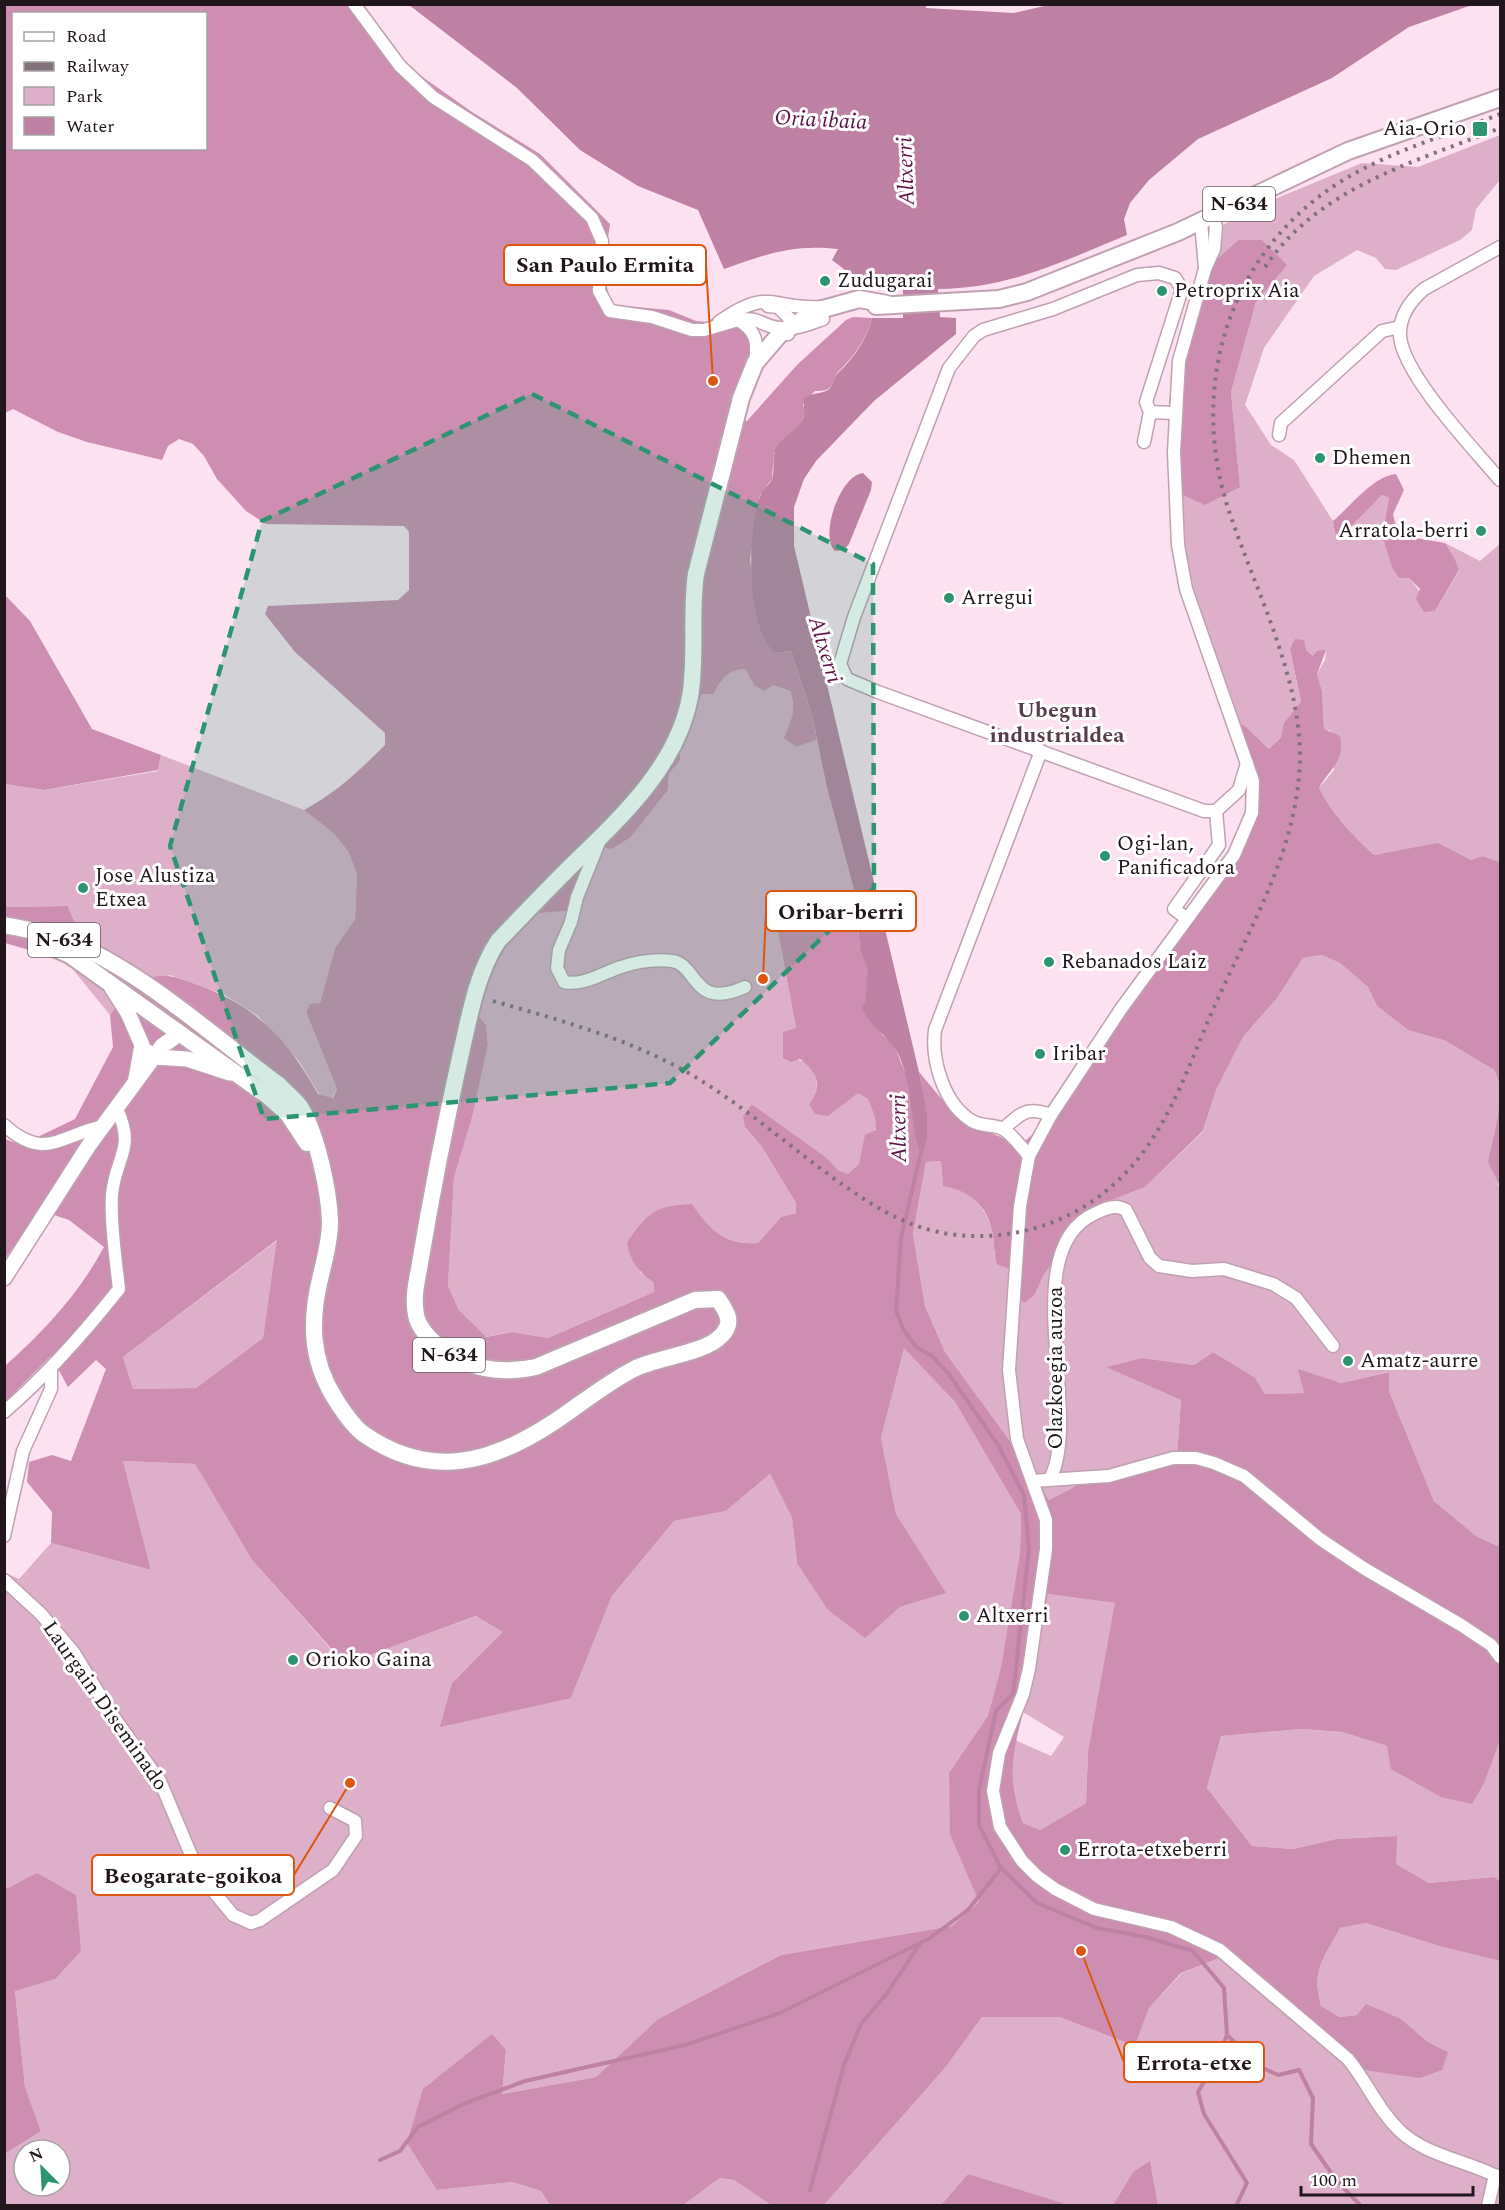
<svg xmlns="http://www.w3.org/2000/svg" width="1505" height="2210" viewBox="0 0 1505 2210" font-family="Spectral,serif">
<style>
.green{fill:#ddafc8;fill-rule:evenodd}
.forest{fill:#cd8eb1;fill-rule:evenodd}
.water{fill:#bf81a3}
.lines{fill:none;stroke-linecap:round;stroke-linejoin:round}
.stream{stroke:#bf81a3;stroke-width:4}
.minor-casing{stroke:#bfa1b1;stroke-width:15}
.major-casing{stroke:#bfa1b1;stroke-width:18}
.highway-casing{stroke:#bfa1b1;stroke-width:20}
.minor{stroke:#fff;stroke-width:12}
.major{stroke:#fff;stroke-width:15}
.highway{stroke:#fff;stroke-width:16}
.rail{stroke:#82707a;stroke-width:4;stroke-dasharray:3 6;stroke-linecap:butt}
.marked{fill:#2c9471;fill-opacity:0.2;stroke:#2c9471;stroke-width:4.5;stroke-dasharray:12 8;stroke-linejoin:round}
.poi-dot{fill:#2c9471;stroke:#fff;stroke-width:2}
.labels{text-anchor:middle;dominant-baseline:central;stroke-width:6;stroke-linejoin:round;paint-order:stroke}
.shield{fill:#fff;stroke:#645c60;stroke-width:1.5}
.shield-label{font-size:20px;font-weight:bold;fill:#21161c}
.poi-label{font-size:21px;fill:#21161c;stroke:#fff;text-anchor:start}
.street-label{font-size:21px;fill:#21161c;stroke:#fff}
.water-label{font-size:22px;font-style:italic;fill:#5d1243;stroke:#fff}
.neighbourhood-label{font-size:22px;font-weight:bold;fill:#573d4b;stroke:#fff}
.leader{fill:none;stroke:#de560d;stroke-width:2}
.callout-dot{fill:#de560d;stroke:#fff;stroke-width:2}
.callout{fill:#fff;stroke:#de560d;stroke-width:2}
.callout-label{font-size:22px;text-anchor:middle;font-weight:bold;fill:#21161c}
</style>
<rect width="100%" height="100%" fill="#fce2f0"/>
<!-- green -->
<g class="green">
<path d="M1500 135V180L1476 209 1472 230 1460 240 1396 270 1385 269 1376 258 1357 250 1314 276 1264 348 1245 405 1271 445 1294 460 1333 521 1335 534 1342 536 1382 495 1389 498 1382 536 1392 568 1399 578H1409L1435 611 1459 571 1455 559 1445 543 1480 561 1500 544V862L1482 856 1471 860 1438 844 1374 855C1353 836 1332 814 1319 788L1334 770 1331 731 1324 729 1322 691 1317 674 1325 660 1326 651 1313 656 1306 650 1290 649 1301 703 1285 723 1281 737 1269 749 1243 724 1230 733 1174 560 1170 489 1240 487 1231 392 1256 302 1286 265 1238 240 1216 260 1221 226 1265 203 1362 163 1418 167Z"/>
<path d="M737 669H745L754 685H773L790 691C797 709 791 721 785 738L796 747 817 740 856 897H849L836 913 826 909 799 927 790 925 778 932 796 1028 783 1033V1058C810 1059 818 1068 817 1094L858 1093 868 1098C870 1108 879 1121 875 1131 871 1144 860 1148 860 1164L848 1174 838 1170 827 1158 752 1104 745 1127 762 1147 796 1203V1213L781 1217 758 1243C723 1245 711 1230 692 1204L640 1272 654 1283V1292L548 1338 512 1332 485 1337 459 1310 448 1286 454 1177 472 1118 488 1045 486 1025 478 1015 483 984 494 957 529 914 587 876 604 847 631 837 668 790 669 774 680 760 681 743 702 694H714L725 675Z"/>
<polygon points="161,755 304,810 332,832 348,851 357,875 355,919 335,948 320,1003 306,1012 337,1089 332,1098 319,1094 299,1061 258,1016 225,995 170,975 133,989 110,1015 66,961 76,926 68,906 5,907 5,784 44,790 158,771"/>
<path d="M1322 955 1340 963 1368 987 1377 1006 1408 1030 1446 1041 1494 1070 1500 1084 1498 1185 1500 1186V1547L1476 1536 1434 1501 1389 1391 1388 1372 1341 1383 1299 1370 1304 1393 1265 1394 1255 1379 1213 1352 1194 1365 1142 1358 1107 1367 1181 1400 1177 1455 1105 1472 1049 1500 1010 1441 945 1352 925 1306 913 1234 926 1162 941 1161 943 1185C978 1191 996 1220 994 1254L1035 1294 1043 1276 1061 1251 1072 1223 1104 1203 1145 1187 1203 1132 1216 1090 1243 1037 1278 997 1303 958Z"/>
<polygon points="278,1240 263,1338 196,1388 133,1389 123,1357"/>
<path d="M904 1347 955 1402 1021 1514 1020 1552 1001 1667 988 1717 949 1773 951 1834 979 1902 952 1926 781 1955 658 2019 596 2077 502 2094 506 2050 437 2190 512 2182 541 2191 550 2205 5 2206V2154L41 2131 25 2087 15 1990 55 1979 38 1873 8 1888 5 1887V1575L8 1574 19 1579 51 1543 151 1570 123 1461 195 1464 252 1560 344 1664 477 1616 504 1632 452 1683 571 1698 612 1596 674 1521 726 1511 770 1474 792 1518 797 1563 864 1637 900 1607 945 1593 896 1514 881 1438ZM24 2150H60V2186H24Z"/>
<path d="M1048 1594 1116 1603 1088 1751 1086 1803 1040 1830 1023 1823C1014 1797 1009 1767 1015 1740L1051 1756 1064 1737 1023 1712Z"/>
<polygon points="1302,1729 1342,1732 1387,1746 1494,1755 1500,1740 1500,1881 1494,1877 1429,1883 1396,1864 1396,1836 1336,1839 1293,1849 1252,1846 1207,1788 1221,1736"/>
<path d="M1366 1923 1439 1946 1500 1961V2205H1158L1150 2162 1133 2172 1113 2205H1063L968 2174 941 2205 682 2206 720 2178 734 2180 771 2205H824L945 2068 982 2017H1059L1135 2046 1149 2008 1182 1973 1230 1954 1363 2070 1387 2073 1448 2052 1428 2042 1401 2019 1357 2015 1339 2017 1321 2007C1311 1970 1324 1959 1340 1928Z"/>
</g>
<!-- forest -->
<g class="forest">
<path d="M5 5H364L407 66 472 112 540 154 610 224C606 252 599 279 614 305L669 310 696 321 707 322 715 317 748 330 753 350 741 387 746 422 797 365 846 320 853 317 872 318C866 341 853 357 837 373 833 378 835 385 828 389 824 391 820 391 815 391L803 404 805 413 801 423 774 453 772 479 760 495 750 560 754 584 776 653 791 651 812 715 817 740 796 747 784 738C791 721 797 709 790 691L773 685 764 691 754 685 745 669C728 669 721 680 714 694H702L681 743 680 760 669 774 668 790 631 837 611 849 604 847 569 910C561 912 533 912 528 916 498 936 484 981 478 1015L486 1025 488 1045 472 1118 454 1177 448 1286 459 1310 486 1337 512 1332 548 1338 654 1292V1283C639 1272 630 1261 627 1242 649 1212 654 1206 692 1204 711 1230 723 1245 758 1243L781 1217 796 1213V1203L762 1147 745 1127 743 1116 752 1104 827 1158 838 1170 848 1174 859 1164 865 1135 876 1130 875 1118 868 1099 858 1093 828 1116 815 1114 809 1104C824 1086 817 1072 800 1059L791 1062 783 1058V1032L796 1028 778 932 782 925 799 927 806 920 805 912 817 900 836 913 850 897H856L860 951 869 969 865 1002 882 1035 893 1043 907 1077 920 1155C936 1134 923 1096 919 1072L961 1122 1001 1137 1013 1145 1023 1143 1034 1133 1138 975 1227 856 1248 813 1247 787 1230 733 1243 724 1269 749 1281 737 1284 723 1301 702 1290 649 1295 639 1304 640 1306 650 1313 656 1317 651 1326 650 1317 674 1322 691 1324 729 1340 736C1346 762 1328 770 1319 788 1332 814 1353 836 1374 855L1438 843 1471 860 1482 856 1500 862V1084L1494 1070 1446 1041 1408 1030 1377 1006 1368 987 1340 963 1322 955 1303 958 1278 997 1243 1037 1216 1090 1203 1131 1145 1187 1104 1203 1073 1223 1061 1251 1043 1276 1035 1294 1025 1303 1020 1299 1012 1270 997 1264C993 1252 995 1239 991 1227 986 1204 965 1189 943 1186L941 1161 926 1162 913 1234 925 1306 945 1352 1010 1441 1049 1500 1105 1471 1177 1455 1181 1400 1106 1367 1142 1358 1194 1365 1213 1352 1255 1378 1265 1394 1304 1393 1298 1369 1341 1383 1389 1372V1391L1434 1501 1476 1536 1500 1547V1740L1484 1783 1472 1804 1441 1797 1391 1769 1387 1746 1342 1732 1302 1729 1221 1736 1207 1788 1252 1846 1293 1849 1336 1839 1397 1836 1396 1864 1429 1883 1494 1877 1500 1881V1961L1439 1946 1366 1923 1340 1928C1324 1959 1311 1970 1321 2006L1339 2017 1357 2015 1366 2004 1401 2019 1428 2042 1448 2052 1442 2070 1420 2078 1363 2070 1230 1954 1181 1973 1149 2008 1135 2046 1059 2017H982L945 2068 824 2205H771L734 2180 720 2178 682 2206 550 2205 541 2191 512 2182 437 2190 407 2143 423 2089 492 2034 506 2050 502 2094 596 2077 658 2019 781 1955 952 1926 979 1902 950 1834 949 1773 988 1716 1001 1667 1020 1552 1021 1514 955 1402 904 1348 881 1438 896 1514 946 1593 900 1607 865 1638 828 1610 797 1563 792 1518 770 1474 726 1511 674 1521 612 1596 571 1698 440 1727 452 1683 503 1632 476 1616 345 1664 252 1560 195 1464 123 1461 151 1570 51 1543 52 1512 27 1482 29 1462 52 1455 71 1461 106 1369 96 1360 68 1387 51 1356 5 1402V1366C45 1330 78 1295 104 1247L69 1220 39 1210 5 1259V1139L21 1145 75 1119 113 1047 110 1015C121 1002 131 988 146 980 163 971 179 978 195 984 256 1005 287 1039 318 1094L333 1098 337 1089 306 1012 310 1004 320 1003 335 948 355 919 357 875 348 851 332 832 304 810C338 791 358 772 385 745V733L295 652 265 614 268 606 398 600 409 590V532L404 526 266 524 246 511 217 479 204 456 193 444 179 439 168 446 162 460 87 442 58 432 13 409 5 413ZM14 14H206V148H14ZM277 1240 263 1338 196 1388 133 1389 123 1357ZM1048 1594 1115 1603 1088 1751 1086 1803 1040 1830 1023 1823C1002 1764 1018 1740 1030 1684 1037 1654 1042 1624 1048 1594Z"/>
<polygon points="1238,240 1262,240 1287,265 1256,302 1231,392 1240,487 1205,505 1170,489 1169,402 1177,346 1216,260"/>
<path d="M1396 474 1404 490 1393 514 1398 535 1445 543 1455 559 1459 570 1435 611 1424 612 1416 599 1420 589 1409 578H1399L1392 568 1382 536 1389 498 1382 495 1342 536 1335 534 1333 521C1350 507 1373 476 1396 474Z"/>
<polygon points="5,595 30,621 92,729 161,755 158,770 44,790 5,784"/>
<polygon points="68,906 76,926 90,937 85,955 66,961 5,943 5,907"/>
<polygon points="1500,1093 1500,1186 1488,1162 1498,1117"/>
<polygon points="37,1873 76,1895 81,1951 55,1979 15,1991 25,2087 41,2131 5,2154 5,1887 8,1888"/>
<polygon points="1150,2161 1158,2205 1113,2205 1133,2172"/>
<polygon points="968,2174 1062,2203 1063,2205 941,2205"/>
</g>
<!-- water -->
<g class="water">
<path d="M926 4V8L1014 13 1053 4 1472 5 1409 27 1332 78 1198 139 1149 180 1130 203 1124 219 1127 235C1064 261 1008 289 938 289L940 317 956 318V334L874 401 816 461 804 479 794 507V546L919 1072C924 1099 935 1131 921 1156 910 1124 913 1090 900 1058 891 1036 870 1029 862 1007L865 1002 868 969 860 951 856 897 827 787 812 715 791 651 776 653C745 631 747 526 761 494 763 488 770 485 772 479 775 470 772 460 775 451 780 436 799 432 804 416 805 410 803 404 804 398 812 393 818 394 826 391 835 387 832 378 838 373 854 358 867 339 872 318H903V289H870L832 260 838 249C792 244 767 254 724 269L698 210 638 186 580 150 517 88 409 5Z"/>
<path d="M863 473 872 482 871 490 849 544 844 550 835 551C819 536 840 475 863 473Z"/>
</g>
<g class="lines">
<!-- stream -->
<g class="stream">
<polyline points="921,1152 901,1238 896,1310 903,1329 916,1347 932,1356 948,1373 998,1445 1024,1495 1029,1549 1013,1694 996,1711 979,1790 979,1825 1001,1868 1037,1903 1097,1928 1146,1937 1193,1951 1224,1988 1227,2035 1219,2056 1198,2092 1204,2114 1247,2183 1236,2206"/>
<polyline points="1227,2035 1261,2067 1278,2075 1299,2070 1313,2098 1311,2144 1336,2180 1361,2206"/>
<polyline points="380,2160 400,2151 418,2127 463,2104 525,2081 685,2045 780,2013 930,1938 968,1910 1001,1868"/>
<polyline points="810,2190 844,2065 861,2024 888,1992 919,1945"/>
</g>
<!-- minor casing -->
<g class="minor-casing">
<g id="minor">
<path d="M354 4 400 66 433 97 532 160 592 218 602 241 599 291 610 311 652 317 692 330H704L738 320C757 331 758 343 755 363"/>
<path d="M1213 216 1216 227 1214 249 1205 269 1179 361 1174 452 1178 545 1186 589 1253 781 1252 813 1234 855 1121 1009 1051 1115 1029 1156 1020 1206 1009 1370 1017 1439 1046 1520V1549L1029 1669 1023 1694 999 1753 993 1791 1000 1827 1022 1861 1037 1876 1055 1889 1094 1909 1171 1927 1220 1950 1348 2059C1367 2082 1378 2110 1400 2131 1426 2156 1469 2161 1500 2178"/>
<polyline points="1201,222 1205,268"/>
<path d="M1500 247 1424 289C1410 301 1399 316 1400 336 1403 375 1474 449 1500 480"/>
<polyline points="768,306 778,307 790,319 788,334"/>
<path d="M738 320C759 316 763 327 780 328 795 330 809 324 823 319"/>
<path d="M719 322C770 286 771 310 821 307"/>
<polyline points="1174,413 1150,412 1146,402 1182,289 1175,278 1159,273 1137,275 1053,309 983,330 974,336 949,368 854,617 840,664 847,679 878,692 1204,811 1216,811 1239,790 1247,763"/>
<polyline points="1279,435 1281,423 1382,331 1400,327"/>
<polyline points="1144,442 1150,412"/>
<path d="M600 840 577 897 571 922 559 950 557 968 564 982C584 986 602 973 621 967 636 962 656 959 672 961 698 964 692 1011 745 987"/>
<polyline points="1186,918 1174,909 1219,845 1216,811"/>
<path d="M4 1125C45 1162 60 1135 104 1126"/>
<path d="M1003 1129C1022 1113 1026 1106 1051 1115"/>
<path d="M1029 1156C1022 1148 1012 1134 1003 1129 994 1124 981 1127 972 1121 944 1104 931 1061 935 1030L1041 751"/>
<path d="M4 1412C47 1375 84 1333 119 1289 116 1260 110 1224 112 1195 115 1157 136 1150 117 1109"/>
<path d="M1050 1479C1084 1414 1014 1248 1096 1213 1106 1208 1116 1204 1126 1210L1150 1258 1159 1266 1192 1271 1224 1269 1273 1284 1296 1298 1333 1346"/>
<polyline points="1032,1481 1109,1476 1173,1458 1196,1458 1214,1463 1244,1476 1320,1539 1365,1569 1461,1625 1491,1645 1500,1657"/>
<polyline points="4,1536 23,1451 51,1389 51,1368"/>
<polyline points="4,1580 41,1614 74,1653 110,1712 160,1781 199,1874 233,1915 251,1923 260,1920 333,1870 356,1836 355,1821 330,1808"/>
<polyline points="1488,2206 1495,2175"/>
</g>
</g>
<!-- major casing -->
<g class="major-casing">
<g id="major">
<polyline points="112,988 128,1013 142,1045 136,1078"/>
<polyline points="148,1052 154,1057 187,1059 230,1073"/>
<polyline points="4,1278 89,1145 162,1046 179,1034"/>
</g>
</g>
<!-- highway casing -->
<g class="highway-casing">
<g id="highway">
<polyline points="876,306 999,299 1027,292 1178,232 1348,151 1500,98"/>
<path d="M4 925C29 930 53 934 75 944 148 976 215 1038 279 1085 286 1093 296 1100 301 1108 317 1135 329 1190 330 1222 330 1240 325 1258 321 1275 310 1319 310 1358 334 1397 342 1410 353 1427 365 1435 431 1480 492 1463 554 1422 581 1404 605 1384 634 1369 657 1357 705 1354 722 1335 734 1322 727 1312 718 1299L695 1300 536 1367C498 1375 468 1369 437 1345 428 1338 418 1326 416 1315 413 1299 416 1284 419 1269 431 1197 445 1125 461 1053 470 1015 476 975 498 941 521 917 544 893 568 869 617 821 677 768 690 697 697 656 690 615 696 574L741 398 755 363 780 334 816 311 859 299 887 304"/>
<polyline points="41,942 70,955 269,1097 288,1114 307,1143"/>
</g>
</g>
<!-- minor -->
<use href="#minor" class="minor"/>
<!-- major -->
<use href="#major" class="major"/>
<!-- highway -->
<use href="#highway" class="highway"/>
<!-- rail -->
<g class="rail">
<path d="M1265 267C1319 187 1415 162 1500 128"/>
<path d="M493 1001C563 1021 634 1040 697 1078 739 1104 778 1136 817 1166 861 1198 901 1229 957 1235 1013 1241 1071 1223 1113 1185 1166 1139 1187 1068 1215 1005 1251 925 1300 845 1300 754 1299 675 1256 590 1231 517 1186 390 1227 250 1345 179 1393 150 1449 135 1500 114"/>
</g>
</g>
<!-- marked area -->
<path class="marked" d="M532 394 873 564 874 888 670 1083 264 1119 170 846 262 521Z"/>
<!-- markers -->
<g class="poi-dot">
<rect x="1472" y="121" width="16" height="16" rx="3"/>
<circle cx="825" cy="281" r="6"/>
<circle cx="1162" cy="291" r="6"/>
<circle cx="1320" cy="458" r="6"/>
<circle cx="1481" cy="531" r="6"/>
<circle cx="949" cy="598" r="6"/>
<circle cx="1105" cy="856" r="6"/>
<circle cx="83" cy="888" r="6"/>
<circle cx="1049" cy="962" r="6"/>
<circle cx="1040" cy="1054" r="6"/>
<circle cx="1348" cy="1361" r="6"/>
<circle cx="964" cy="1616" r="6"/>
<circle cx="293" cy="1660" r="6"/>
<circle cx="1065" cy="1850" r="6"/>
</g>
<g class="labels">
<!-- shield labels -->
<g class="shield">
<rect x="1203" y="187" width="72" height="34" rx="4.5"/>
<rect x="28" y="923" width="72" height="34" rx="4.5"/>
<rect x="413" y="1338" width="72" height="34" rx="4.5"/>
</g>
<g class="shield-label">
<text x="1239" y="204">N-634</text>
<text x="64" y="940">N-634</text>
<text x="449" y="1355">N-634</text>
</g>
<!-- poi labels -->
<g class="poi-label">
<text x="1466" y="129" text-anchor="end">Aia-Orio</text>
<text x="837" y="281">Zudugarai</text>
<text x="1174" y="291">Petroprix Aia</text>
<text x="1332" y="458">Dhemen</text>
<text x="1469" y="531" text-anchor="end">Arratola-berri</text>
<text x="961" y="598">Arregui</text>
<text x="1117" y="844">Ogi-lan,<tspan x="1117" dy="24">Panificadora</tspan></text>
<text x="95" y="876">Jose Alustiza<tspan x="95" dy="24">Etxea</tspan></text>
<text x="1061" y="962">Rebanados Laiz</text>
<text x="1052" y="1054">Iribar</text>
<text x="1360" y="1361">Amatz-aurre</text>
<text x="976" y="1616">Altxerri</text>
<text x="305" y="1660">Orioko Gaina</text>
<text x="1077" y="1850">Errota-etxeberri</text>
</g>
<!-- street labels -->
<g class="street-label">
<text transform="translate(1056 1368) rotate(-90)">Olazkoegia auzoa</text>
<text transform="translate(105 1706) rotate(55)">Laurgain Diseminado</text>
</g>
<!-- water labels -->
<g class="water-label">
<text transform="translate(821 120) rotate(3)">Oria ibaia</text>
<text transform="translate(906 171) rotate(-92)">Altxerri</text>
<text transform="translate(825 650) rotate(73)">Altxerri</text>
<text transform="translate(899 1128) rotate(-91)">Altxerri</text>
</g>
<!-- neighbourhood labels -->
<g class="neighbourhood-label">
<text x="1057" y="710">Ubegun<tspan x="1057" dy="25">industrialdea</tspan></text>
</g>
</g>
<!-- callouts -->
<path class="leader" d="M713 381L706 265M763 979L766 911M350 1783L294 1875M1081 1951L1124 2062"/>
<g class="callout-dot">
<circle cx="713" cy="381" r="6"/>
<circle cx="763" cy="979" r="6"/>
<circle cx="350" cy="1783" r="6"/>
<circle cx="1081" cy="1951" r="6"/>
</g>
<g class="callout">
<rect x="504" y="245" width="202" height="40" rx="6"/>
<rect x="766" y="891" width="150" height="40" rx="6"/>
<rect x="92" y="1855" width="202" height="40" rx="6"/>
<rect x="1124" y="2042" width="140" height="40" rx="6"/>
</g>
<g class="callout-label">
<text x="605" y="272">San Paulo Ermita</text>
<text x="841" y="919">Oribar-berri</text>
<text x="193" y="1883">Beogarate-goikoa</text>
<text x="1194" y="2070">Errota-etxe</text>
</g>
<!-- border -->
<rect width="1505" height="2210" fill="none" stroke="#21161c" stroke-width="12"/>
<!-- legend -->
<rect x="12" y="12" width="195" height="138" fill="#ffffff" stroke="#a6a2a4" stroke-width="1.5"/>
<rect x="24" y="32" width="30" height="9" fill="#ffffff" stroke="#a6a2a4" stroke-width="1.5"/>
<text x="66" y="42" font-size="18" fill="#21161c">Road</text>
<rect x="24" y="62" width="30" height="9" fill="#82707a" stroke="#a6a2a4" stroke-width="1.5"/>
<text x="66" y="72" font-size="18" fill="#21161c">Railway</text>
<rect x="24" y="87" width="30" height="18" fill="#ddafc8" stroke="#a6a2a4" stroke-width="1.5"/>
<text x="66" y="102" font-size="18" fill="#21161c">Park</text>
<rect x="24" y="117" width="30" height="18" fill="#bf81a3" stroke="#a6a2a4" stroke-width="1.5"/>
<text x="66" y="132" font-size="18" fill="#21161c">Water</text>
<!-- north arrow -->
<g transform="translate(42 2168) rotate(336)"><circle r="28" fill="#ffffff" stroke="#a6a2a4" stroke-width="1.5"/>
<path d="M0-4.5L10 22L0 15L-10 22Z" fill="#2c9471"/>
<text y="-9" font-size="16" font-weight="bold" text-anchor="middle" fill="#21161c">N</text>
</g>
<!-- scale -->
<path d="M1301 2186v9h172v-9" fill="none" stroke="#21161c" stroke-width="3"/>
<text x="1310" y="2186" font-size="18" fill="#21161c" stroke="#ffffff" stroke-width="4.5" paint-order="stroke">100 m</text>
</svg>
